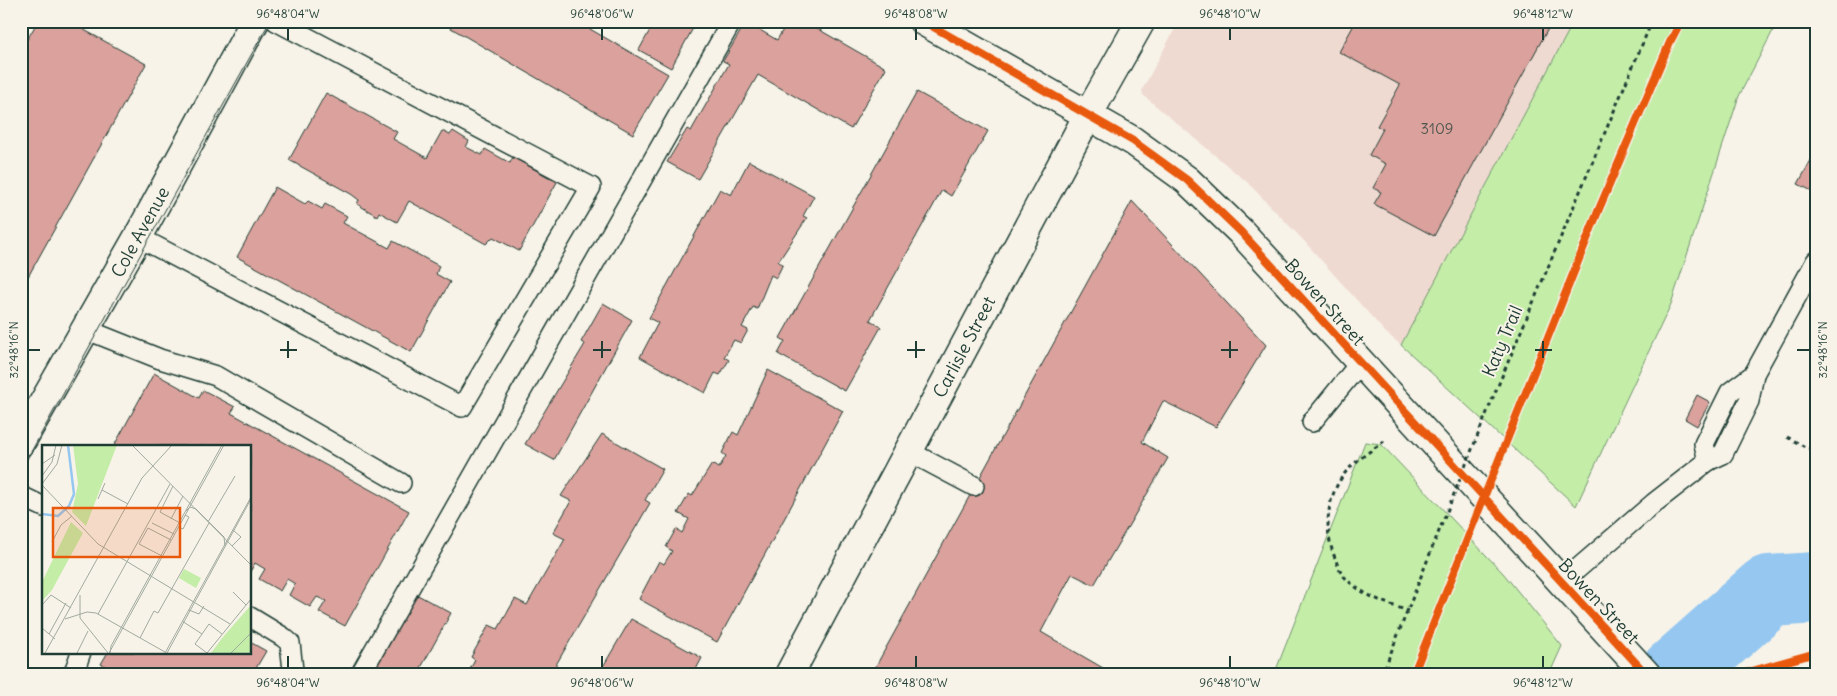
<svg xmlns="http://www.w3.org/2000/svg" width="1837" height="696" viewBox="0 0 1837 696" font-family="Delius,sans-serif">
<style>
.built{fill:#efdad1}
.green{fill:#c4eda8;stroke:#72956e}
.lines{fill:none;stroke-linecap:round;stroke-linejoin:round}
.river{stroke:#95c7f1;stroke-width:72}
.building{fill:#dba19c;stroke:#1f3d34}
.service-casing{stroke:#1f3d34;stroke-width:22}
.minor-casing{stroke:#1f3d34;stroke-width:31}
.tertiary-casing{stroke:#1f3d34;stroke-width:31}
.path{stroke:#1f3d34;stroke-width:3;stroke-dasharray:4 4;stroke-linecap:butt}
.service{stroke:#f7f3e8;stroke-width:19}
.minor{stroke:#f7f3e8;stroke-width:28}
.tertiary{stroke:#f7f3e8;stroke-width:28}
.tram{stroke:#1f3d34;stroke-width:1}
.path-bridge{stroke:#1f3d34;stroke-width:3;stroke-dasharray:4 4;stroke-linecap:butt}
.cycleway-casing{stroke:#f7f3e8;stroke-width:11}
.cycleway{stroke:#e8590c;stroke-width:8}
.ticks{fill:none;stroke:#1f3d34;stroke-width:2}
.labels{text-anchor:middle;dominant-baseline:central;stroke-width:4;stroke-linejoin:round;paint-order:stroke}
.number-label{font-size:15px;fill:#4e564e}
.street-label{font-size:18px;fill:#1f3d34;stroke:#f7f3e8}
.inset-river{fill:none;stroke:#95c7f1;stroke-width:2.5}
.inset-road{fill:none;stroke:#a1aaa0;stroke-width:1}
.view{fill:#e8590c;fill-opacity:0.15;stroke:#e8590c;stroke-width:2.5}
.inset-edge{fill:none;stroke:#1f3d34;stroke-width:2.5}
.neatline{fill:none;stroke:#1f3d34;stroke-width:2}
.ticks-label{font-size:12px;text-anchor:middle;fill:#1f3d34}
</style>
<rect width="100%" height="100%" fill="#f7f3e8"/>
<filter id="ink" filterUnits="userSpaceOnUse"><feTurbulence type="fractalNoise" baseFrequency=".02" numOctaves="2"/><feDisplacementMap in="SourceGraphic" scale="10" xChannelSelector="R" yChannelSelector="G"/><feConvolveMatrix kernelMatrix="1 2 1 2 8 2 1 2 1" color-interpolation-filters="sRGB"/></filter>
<g filter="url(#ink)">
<!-- built -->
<polygon class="built" points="1179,21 1559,21 1571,28 1401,345 1386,333 1305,242 1248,183 1143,95 1142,90"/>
<!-- green -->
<g class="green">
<polygon points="1574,21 1778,21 1739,96 1671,304 1576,506 1401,345"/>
<polygon points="1365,442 1381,444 1503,573 1562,646 1549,675 1274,675"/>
</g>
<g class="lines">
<!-- river -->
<polyline class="river" points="1674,675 1769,591 1816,588"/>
</g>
<!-- building -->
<g class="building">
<polygon points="26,21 68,21 146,64 24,284 21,283 21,50 35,26"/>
<polygon points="439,21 576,21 668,74 633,134"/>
<polygon points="655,21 697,21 671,68 639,50"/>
<polygon points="788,21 804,21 886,68 851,129 758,75 698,179 667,162 687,129 691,131 729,64 723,61 746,22 777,40"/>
<polygon points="1356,21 1538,21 1549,27 1434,236 1374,204 1381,192 1373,188 1386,164 1369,155 1383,129 1377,126 1400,85 1339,52"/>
<polygon points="917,92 988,131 951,196 942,190 870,320 881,327 845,391 778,354 785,341 780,338"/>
<polygon points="326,93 397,132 393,139 427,158 442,131 450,135 453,131 469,141 466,147 482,155 485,149 510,163 513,157 557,182 519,251 493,237 486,244 409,201 397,222 379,212 377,216 357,204 359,200 351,194 289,160"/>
<polygon points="1816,151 1816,193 1798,184"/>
<polygon points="749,161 814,196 803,216 807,218 778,262 783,264 776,278 771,275 757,309 753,307 742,327 748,330 741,343 734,340 724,357 729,360 720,375 715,373 705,393 640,357 658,323 649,318 720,189 731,195"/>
<polygon points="275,187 305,204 308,201 322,209 325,204 347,216 343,223 389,248 393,241 439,266 436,274 450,282 411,352 237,257"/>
<polygon points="1132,201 1266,345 1216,427 1163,401 1142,442 1168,458 1094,585 1072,574 1041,632 1115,675 871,675"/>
<polygon points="603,303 632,320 554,460 525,444 585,344 581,342"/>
<polygon points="768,370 843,411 717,642 639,599 659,561 664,564 672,551 666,547 676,529 682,533 689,519 678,513 689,494 692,496 712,464 719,468 726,456 722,453 733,432 738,435"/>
<polygon points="154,373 199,398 203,390 235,407 231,413 409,511 345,626 319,612 326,601 317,597 310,607 289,595 295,584 287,579 280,591 259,579 265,569 255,563 250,572 250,446 114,446"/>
<polygon points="1697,395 1710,402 1697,426 1685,419"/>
<polygon points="602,434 663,469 645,500 650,503 550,675 467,675 475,660 471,657 489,625 498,629 515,599 527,605 565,539 553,533 571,501 561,496"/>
<polygon points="414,593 451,613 417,675 368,675"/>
<polygon points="631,619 702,658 693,675 598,675"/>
<polygon points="250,642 266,651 252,675 113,675 115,671 101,664 108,652 250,652"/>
</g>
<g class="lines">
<!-- service casing -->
<g class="service-casing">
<g id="service">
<polyline points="138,237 462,407 591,187 276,21"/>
<polyline points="85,329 160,359 216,376 401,483"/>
<polyline points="1312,422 1360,363"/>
<polyline points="908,451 974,486"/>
<polyline points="1708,461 1704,444 1730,392 1754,374"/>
<polyline points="21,496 44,507"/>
<polyline points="1561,583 1654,503 1708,461 1723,454 1749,401 1754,374 1816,261"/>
<polyline points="250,617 283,637 290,643 293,670 291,675"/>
<polyline points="73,675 81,652"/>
<polyline points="360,675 732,21"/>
</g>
</g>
<!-- minor casing -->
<g class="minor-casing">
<polyline id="minor" points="21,442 138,237 255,21"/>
</g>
<!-- tertiary casing -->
<g class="tertiary-casing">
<g id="tertiary">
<polyline points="923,21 1133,141 1187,180 1241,232 1647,675"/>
<polyline points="789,675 1088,115 1141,21"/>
</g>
</g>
<!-- path -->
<g class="path">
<polyline points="1492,400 1652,21"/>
<polyline points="1787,437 1807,448 1816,450"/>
<path d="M1384 441C1371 451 1356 460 1345 473 1326 497 1323 532 1336 560 1337 564 1339 570 1342 574 1358 594 1385 603 1408 611"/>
<polyline points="1382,675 1435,541"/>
<polyline points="1738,675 1816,653"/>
</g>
<!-- service -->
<use href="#service" class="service"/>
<!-- minor -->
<use href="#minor" class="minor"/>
<!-- tertiary -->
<use href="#tertiary" class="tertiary"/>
<!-- tram -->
<polyline class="tram" points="21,470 270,21"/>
<!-- path-bridge -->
<polyline class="path-bridge" points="1435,541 1492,400"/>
<!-- cycleway casing -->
<g class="cycleway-casing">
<g id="cycleway">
<polyline points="923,21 1133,141 1187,180 1241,232 1647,675"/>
<polyline points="1413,675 1599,209 1670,42 1681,21"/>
<polyline points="1738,675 1816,653"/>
</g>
</g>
<!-- cycleway -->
<use href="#cycleway" class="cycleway"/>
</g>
</g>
<!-- ticks -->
<path class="ticks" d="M288 28V40M602 28V40M916 28V40M1230 28V40M1543 28V40M288 341V358M602 341V358M916 341V358M1230 341V358M1543 341V358M28 350H40M280 350H297M593 350H611M907 350H925M1221 350H1238M1535 350H1552M1797 350H1810M288 656V668M602 656V668M916 656V668M1230 656V668M1543 656V668"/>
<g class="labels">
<!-- number labels -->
<g class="number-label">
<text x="1437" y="128">3109</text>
</g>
<!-- street labels -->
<g class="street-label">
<text transform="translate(140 232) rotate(-61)">Cole Avenue</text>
<text transform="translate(1325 302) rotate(48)">Bowen Street</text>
<text transform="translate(1502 341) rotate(-67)">Katy Trail</text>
<text transform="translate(964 347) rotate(-62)">Carlisle Street</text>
<text transform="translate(1599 601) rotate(47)">Bowen Street</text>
</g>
</g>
<!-- overview -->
<g transform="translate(42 445)">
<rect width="209" height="209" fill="#f7f3e8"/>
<path d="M31 0H75L44 81 30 67 36 39ZM29 77 41 88 10 145 0 156V137ZM142 124 159 133 154 143 137 133ZM209 160V208H169L181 192Z" fill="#c4eda8"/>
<path class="inset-river" d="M0 69 16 71 27 61 32 49 26 0"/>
<path class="inset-road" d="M90 0 209 120M0 19 13 10M0 31 10 17 14 0M0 39 15 19 20 0M0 40 56 99 188 179M131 41 118 67 138 78M60 45 86 59M56 54 63 38M144 66 148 62 154 64 182 92 183 101M129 74 141 51M166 77 193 31M110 78 132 89M136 82 141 84 147 72 143 70M10 97 19 80 30 71M190 101 199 92 191 85M120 111 97 99 106 83 129 95M191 147 204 160M38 150V173L66 208M0 160 9 150 29 163M147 165 157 169 162 161M56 169 128 39M23 174 45 167 54 168 123 207M140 176 160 189M0 183 13 194M7 189 24 158M98 193 112 166 116 168 167 78M3 208 100 33 130 0M35 208 46 186M67 208 182 0M68 208 69 201 180 0M123 208 209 52M125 208 209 54M165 208 209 154M165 208 153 199 167 179 180 189M189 208 209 188"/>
<path class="view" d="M11 63H138V112H11Z"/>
<rect width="209" height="209" class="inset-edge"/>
</g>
<!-- margin -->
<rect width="1837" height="696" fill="none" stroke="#f7f3e8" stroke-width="55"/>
<rect x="28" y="28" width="1782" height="640" class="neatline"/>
<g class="ticks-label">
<text x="288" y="18">96°48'04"W</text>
<text x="602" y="18">96°48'06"W</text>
<text x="916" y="18">96°48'08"W</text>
<text x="1230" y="18">96°48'10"W</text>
<text x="1543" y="18">96°48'12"W</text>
<text transform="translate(1823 350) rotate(-90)" y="4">32°48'16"N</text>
<text transform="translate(14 350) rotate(-90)" y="4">32°48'16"N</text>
<text x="288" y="687">96°48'04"W</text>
<text x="602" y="687">96°48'06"W</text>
<text x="916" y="687">96°48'08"W</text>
<text x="1230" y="687">96°48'10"W</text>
<text x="1543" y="687">96°48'12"W</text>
</g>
</svg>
